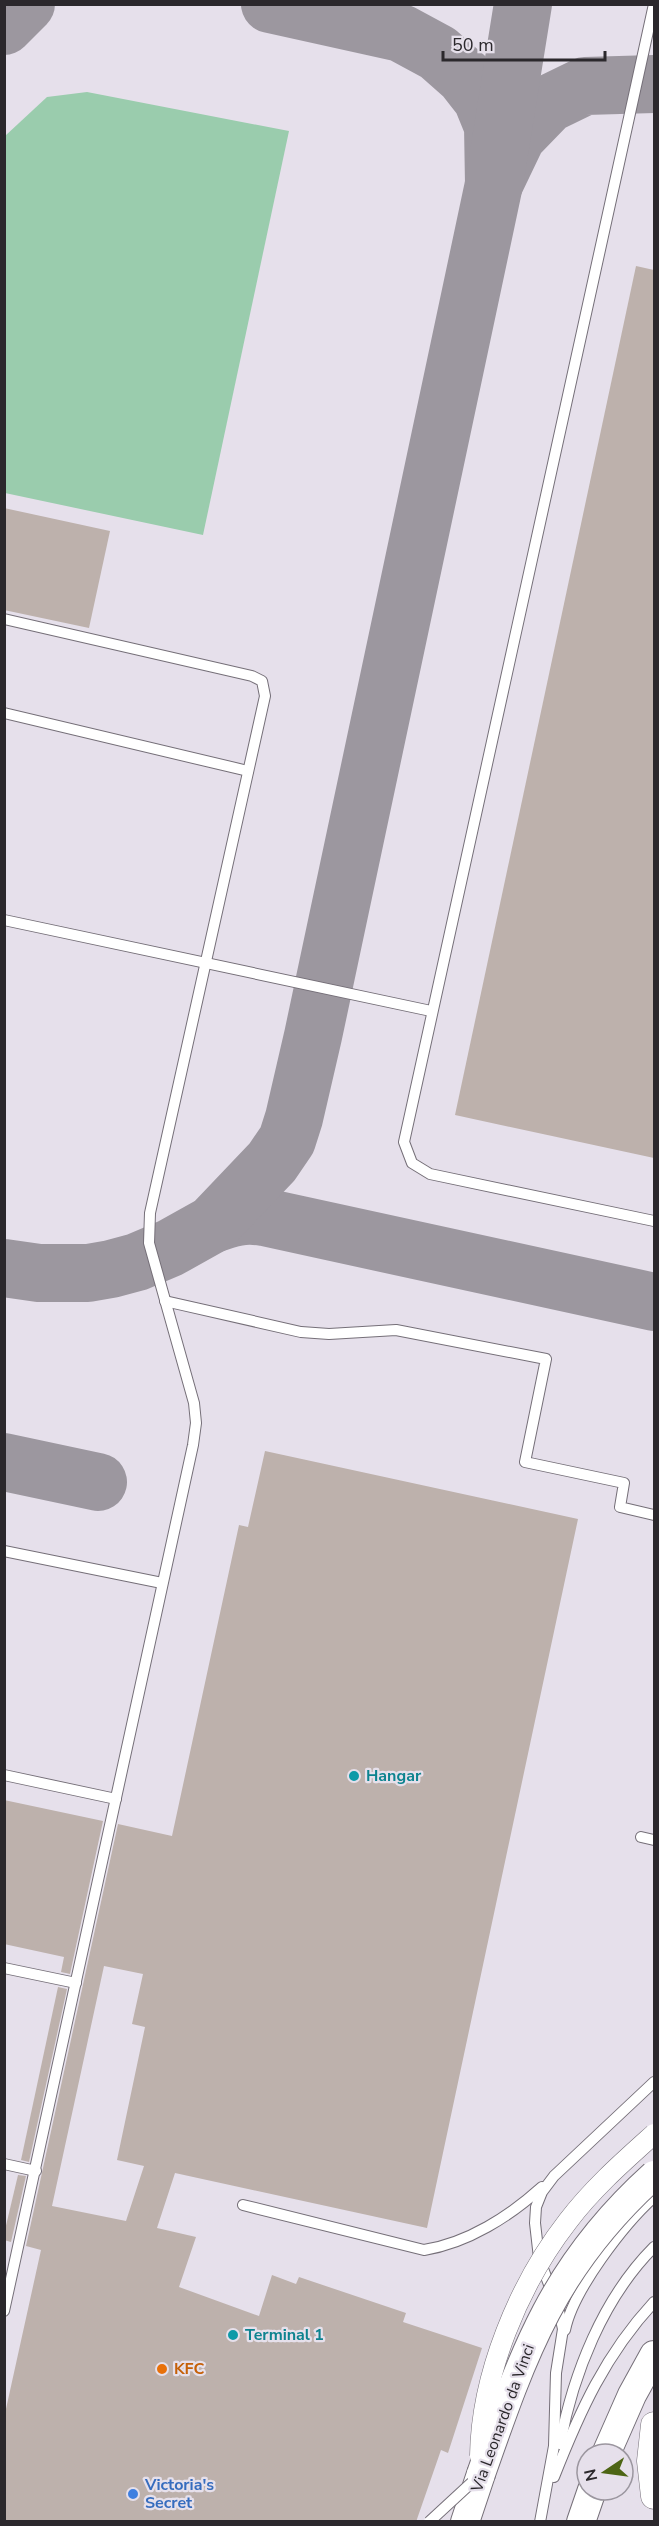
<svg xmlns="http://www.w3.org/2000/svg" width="659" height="2526" viewBox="0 0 659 2526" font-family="'Nunito Sans',sans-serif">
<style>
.green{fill:#9accad}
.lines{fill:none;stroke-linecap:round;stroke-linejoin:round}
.taxiway{stroke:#9c979f;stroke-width:58}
.building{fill:#bdb1ac;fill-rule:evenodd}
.service-casing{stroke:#756f78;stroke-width:12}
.tertiary-casing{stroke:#756f78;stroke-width:27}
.secondary-casing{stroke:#756f78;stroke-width:30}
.service{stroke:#fff;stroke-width:10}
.tertiary{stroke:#fff;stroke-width:26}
.secondary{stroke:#fff;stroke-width:28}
.service-bridge-casing{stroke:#756f78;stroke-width:12;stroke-linecap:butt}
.minor-bridge-casing{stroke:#756f78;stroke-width:21;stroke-linecap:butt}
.secondary-bridge-casing{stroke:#756f78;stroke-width:30;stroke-linecap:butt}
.service-bridge{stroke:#fff;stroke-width:10}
.minor-bridge{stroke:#fff;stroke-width:20}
.secondary-bridge{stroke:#fff;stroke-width:28}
.culture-dot{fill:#0f9aa8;stroke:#e6e0eb;stroke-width:2}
.food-dot{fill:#e8710a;stroke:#e6e0eb;stroke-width:2}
.shop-dot{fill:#3f7fe0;stroke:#e6e0eb;stroke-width:2}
.labels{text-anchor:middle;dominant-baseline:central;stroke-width:4.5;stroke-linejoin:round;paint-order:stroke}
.culture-label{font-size:16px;font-weight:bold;fill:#0d838f;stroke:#e6e0eb;text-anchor:start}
.food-label{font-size:16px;font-weight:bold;fill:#c56008;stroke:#e6e0eb;text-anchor:start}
.street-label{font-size:16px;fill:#2b282c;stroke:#e6e0eb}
.shop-label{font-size:16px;font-weight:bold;fill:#366cbe;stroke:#e6e0eb;text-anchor:start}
</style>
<rect width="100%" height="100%" fill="#e6e0eb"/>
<!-- green -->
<polygon class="green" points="87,92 289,131 203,535 5,493 5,136 47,97"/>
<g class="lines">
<!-- taxiway -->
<g class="taxiway">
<polyline points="270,4 401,33 438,53 464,76 482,99 493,126 494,184 517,136 548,104 585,86 654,84"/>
<polyline points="4,26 26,4"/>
<path d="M213 1224C232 1217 244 1214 264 1217L654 1302"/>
<polyline points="4,1268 39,1273 88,1273 111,1269 137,1262 170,1248 213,1224 272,1162 287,1140 294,1118 313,1036 494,184 523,4"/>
<polyline points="4,1462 98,1482"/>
</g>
</g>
<!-- building -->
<g class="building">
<polygon points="636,266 654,270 654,1158 455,1115"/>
<polygon points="4,508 110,531 89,628 4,610"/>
<path d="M265 1451 578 1519 427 2228 175 2173 157 2228 196 2237 179 2287 259 2316 272 2275 296 2284 299 2277 406 2313 403 2322 482 2348 448 2453 441 2450 416 2522H4V2418L41 2250 26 2246 118 1824 172 1836 239 1525 248 1527ZM104 1966 143 1974 132 2024 145 2027 117 2160 144 2166 126 2221 52 2206Z"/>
<polygon points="4,1800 103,1821 70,1974 61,1972 64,1957 4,1944"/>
<polygon points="58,1987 67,1989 29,2162 21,2160"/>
<polygon points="18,2175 26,2176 11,2242 4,2240 4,2234"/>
</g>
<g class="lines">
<!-- service casing -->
<g class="service-casing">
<g id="service">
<polyline points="654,4 404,1142 412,1163 430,1174 654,1221"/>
<polyline points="4,619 252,676 262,681 265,696 150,1213 149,1243 194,1403 196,1423 193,1445 4,2311"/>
<polyline points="4,713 248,771"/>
<polyline points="4,920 431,1011"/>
<polyline points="165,1301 301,1332 329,1334 396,1330 546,1359 525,1462 624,1483 620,1507 654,1515"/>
<polyline points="4,1551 162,1583"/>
<polyline points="4,1775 116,1799"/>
<polyline points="641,1837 654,1840"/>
<polyline points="4,1968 76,1983"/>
<polyline points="4,2164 36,2171"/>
<path d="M243 2205 424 2250C468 2243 510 2216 542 2187"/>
<path d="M565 2330C573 2290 624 2224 654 2197"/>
<path d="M560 2444C573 2374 603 2298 654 2247"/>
<path d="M554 2477C580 2411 605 2355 654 2302"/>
<polyline points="540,2522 554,2446 556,2373 563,2329 559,2311 539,2258 535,2223 536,2207 542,2192 554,2176 654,2082"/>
</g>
</g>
<!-- tertiary casing -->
<g class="tertiary-casing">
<polyline id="tertiary" points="654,2425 650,2461 654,2496"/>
</g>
<!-- secondary casing -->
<g class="secondary-casing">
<g id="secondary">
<polyline points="606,2454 632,2395 654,2355"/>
<polyline points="465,2522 481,2474"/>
<polyline points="581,2522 592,2490"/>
</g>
</g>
<!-- service -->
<use href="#service" class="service"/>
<!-- tertiary -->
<use href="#tertiary" class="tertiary"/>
<!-- secondary -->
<use href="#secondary" class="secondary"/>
<!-- service-bridge casing -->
<g class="service-bridge-casing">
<polyline id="service-bridge" points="429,2522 481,2474"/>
</g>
<!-- minor-bridge casing -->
<g class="minor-bridge-casing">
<path id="minor-bridge" d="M480 2456C481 2375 519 2284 568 2221 593 2188 624 2161 654 2134"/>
</g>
<!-- secondary-bridge casing -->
<g class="secondary-bridge-casing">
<path id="secondary-bridge" d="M481 2474C524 2351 554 2265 654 2175"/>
</g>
<!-- service-bridge -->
<use href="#service-bridge" class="service-bridge"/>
<!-- minor-bridge -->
<use href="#minor-bridge" class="minor-bridge"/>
<!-- secondary-bridge -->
<use href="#secondary-bridge" class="secondary-bridge"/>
</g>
<!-- markers -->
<g class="culture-dot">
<circle cx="354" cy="1776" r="6"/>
<circle cx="233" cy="2335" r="6"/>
</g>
<circle class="food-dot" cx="162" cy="2369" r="6"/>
<circle class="shop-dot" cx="133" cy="2494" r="6"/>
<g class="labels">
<!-- culture labels -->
<g class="culture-label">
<text x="366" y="1776">Hangar</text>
<text x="245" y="2335">Terminal 1</text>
</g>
<!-- food labels -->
<g class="food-label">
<text x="174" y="2369">KFC</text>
</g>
<!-- street labels -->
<g class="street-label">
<text transform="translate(503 2418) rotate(-70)">Via Leonardo da Vinci</text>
</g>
<!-- shop labels -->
<g class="shop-label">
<text x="145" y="2485">Victoria's<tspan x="145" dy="18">Secret</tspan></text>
</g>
</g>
<!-- border -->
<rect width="659" height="2526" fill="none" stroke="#2b282c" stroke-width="12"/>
<!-- north arrow -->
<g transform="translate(605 2472) rotate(257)"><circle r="28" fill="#e6e0eb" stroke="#9b969f" stroke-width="1.5"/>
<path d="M0-4.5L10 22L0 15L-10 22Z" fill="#4d6515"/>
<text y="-9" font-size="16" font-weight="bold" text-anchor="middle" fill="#2b282c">N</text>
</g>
<!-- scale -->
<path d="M443 51v9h162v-9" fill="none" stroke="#2b282c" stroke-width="3"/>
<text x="452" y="51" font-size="18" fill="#2b282c" stroke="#e6e0eb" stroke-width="4.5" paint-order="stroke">50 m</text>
</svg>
